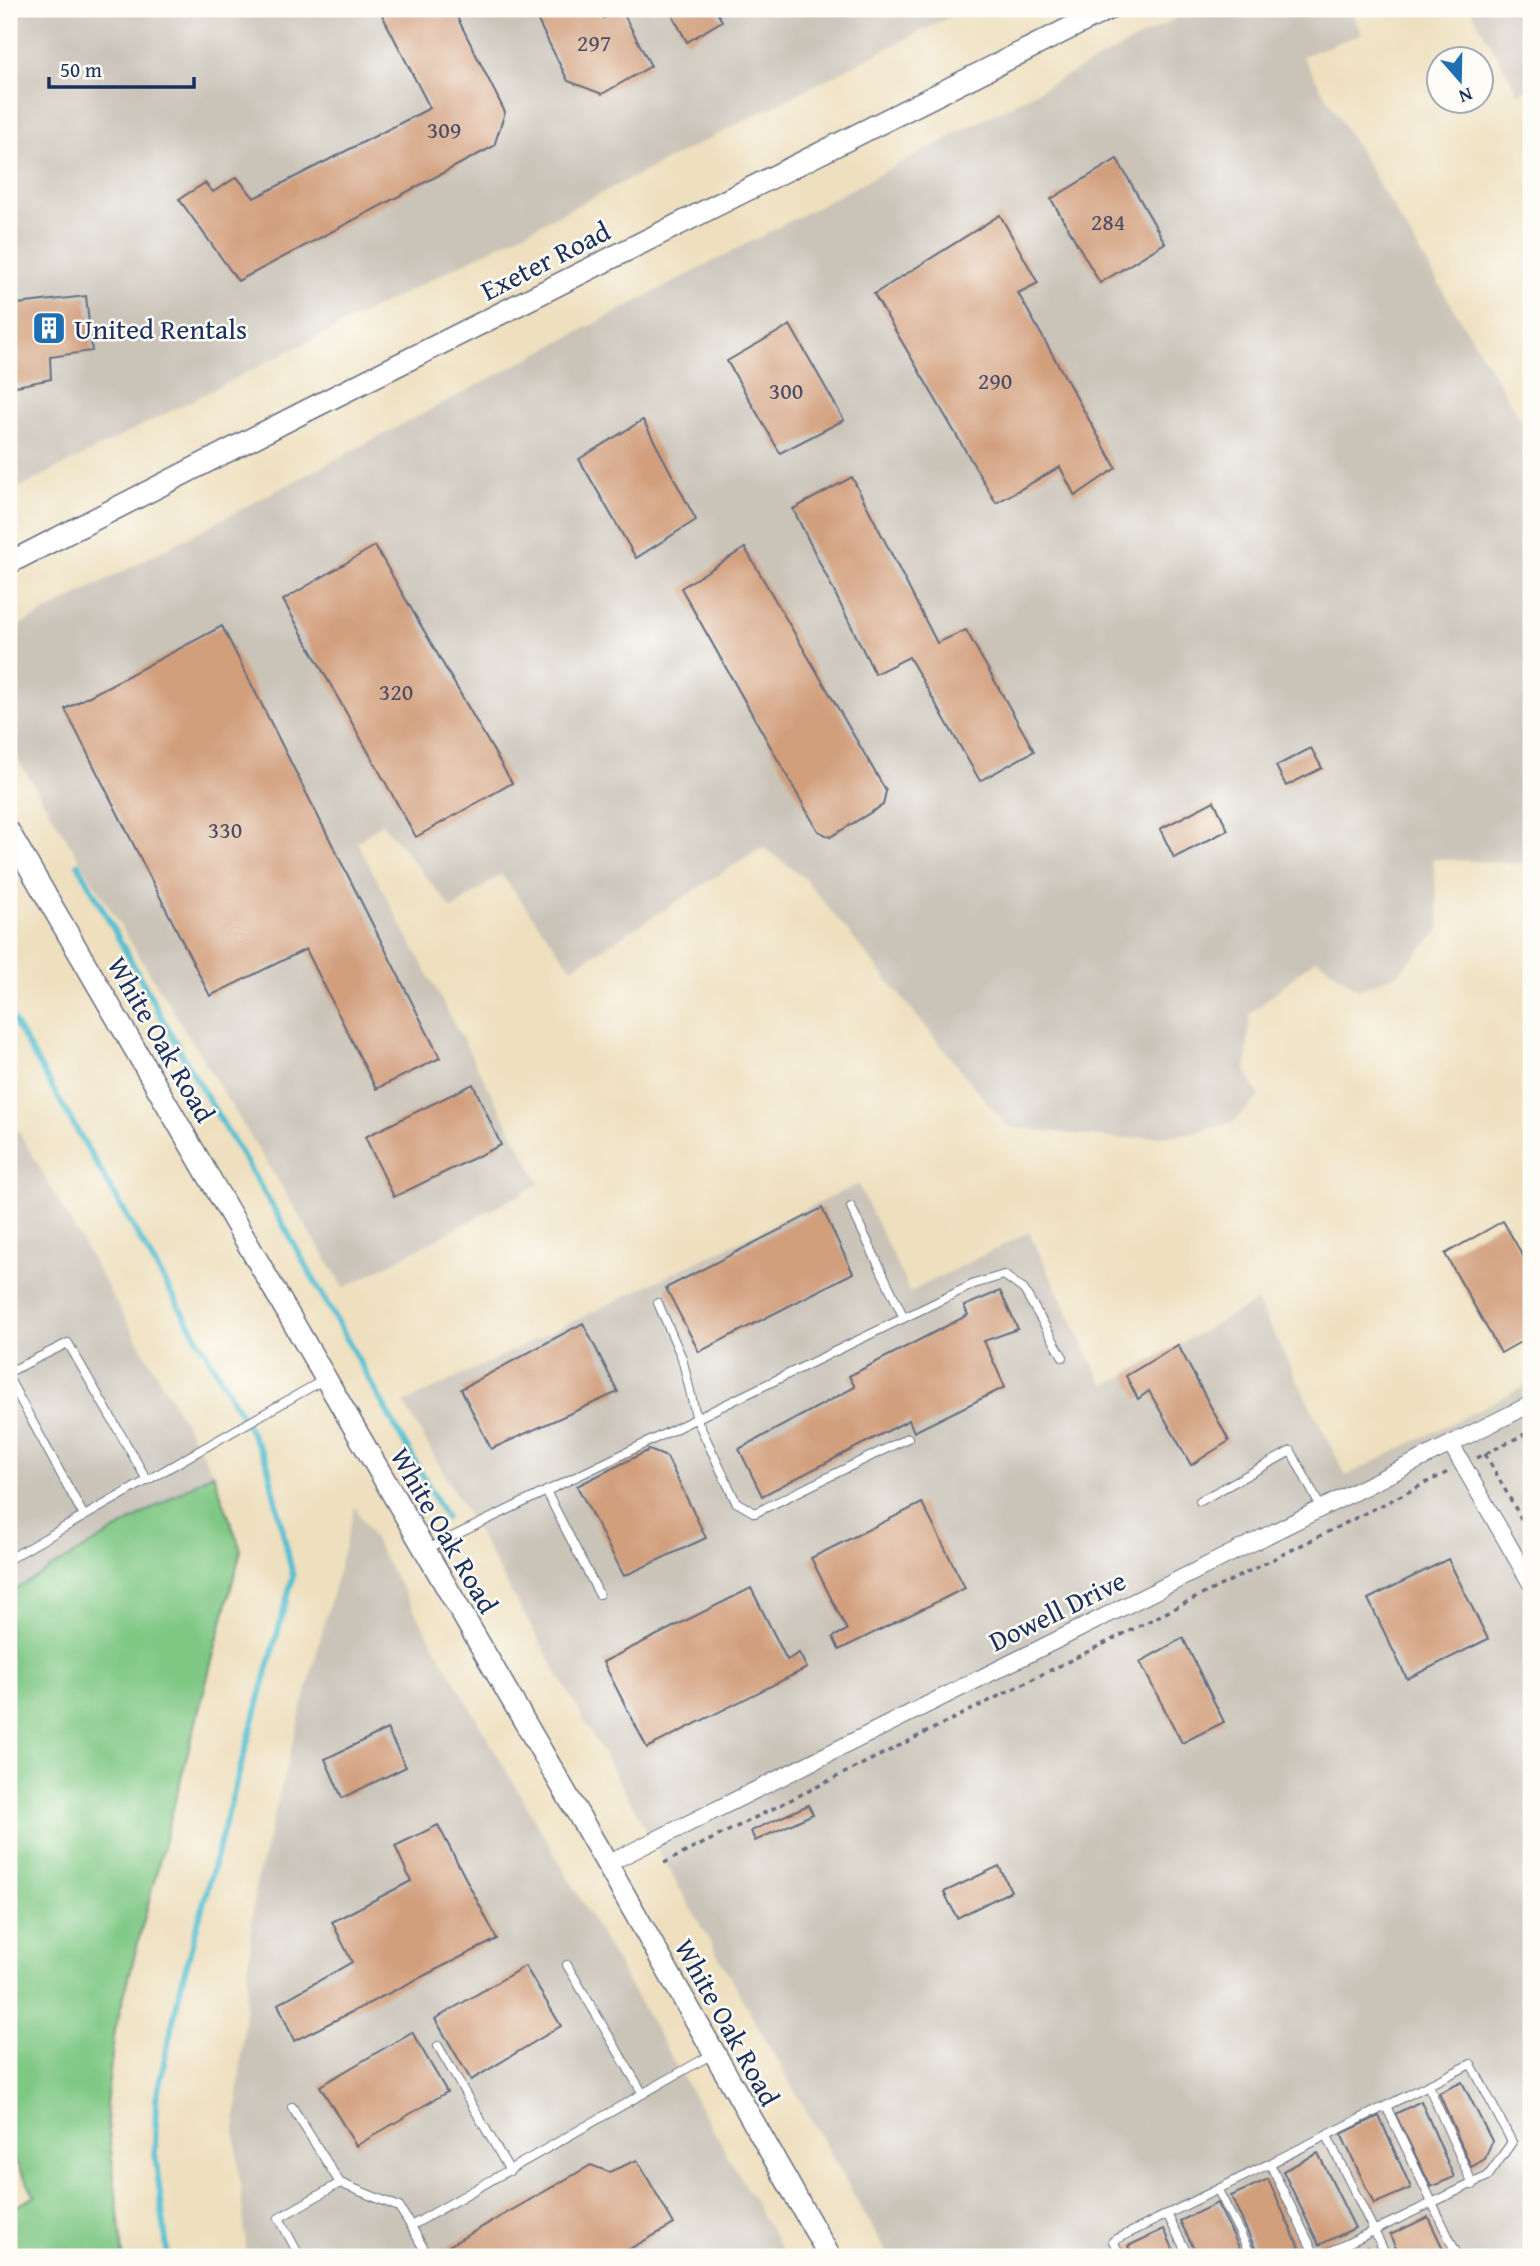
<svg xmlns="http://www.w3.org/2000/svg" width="1540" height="2266" viewBox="0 0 1540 2266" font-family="'Gentium Book Plus',serif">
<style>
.industrial{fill:#c9c3b8}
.green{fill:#7fc884;stroke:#4d7c71;stroke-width:2}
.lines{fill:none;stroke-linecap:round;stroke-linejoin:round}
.stream{stroke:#56c0d1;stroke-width:6}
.building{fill:#d29f7d}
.lane-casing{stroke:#656d80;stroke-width:10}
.street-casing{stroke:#656d80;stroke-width:18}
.secondary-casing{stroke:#656d80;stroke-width:24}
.path{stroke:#656d80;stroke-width:3.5;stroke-dasharray:5 5;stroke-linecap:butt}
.lane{stroke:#fff;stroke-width:8}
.street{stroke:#fff;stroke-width:16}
.secondary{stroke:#fff;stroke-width:21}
.labels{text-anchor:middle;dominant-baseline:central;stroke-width:5;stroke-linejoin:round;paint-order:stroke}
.number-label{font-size:24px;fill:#494b66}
.street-label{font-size:28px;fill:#1b2f5e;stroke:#fdfcf7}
.poi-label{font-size:28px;fill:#1b2f5e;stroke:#fdfcf7;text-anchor:start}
</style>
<rect width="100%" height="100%" fill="#fdfcf7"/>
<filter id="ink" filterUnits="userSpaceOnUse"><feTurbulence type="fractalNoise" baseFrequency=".0143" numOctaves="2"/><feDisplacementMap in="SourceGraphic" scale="14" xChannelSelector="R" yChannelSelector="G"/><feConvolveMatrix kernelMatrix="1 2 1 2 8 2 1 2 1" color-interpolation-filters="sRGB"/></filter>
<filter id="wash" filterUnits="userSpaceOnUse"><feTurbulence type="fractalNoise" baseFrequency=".00686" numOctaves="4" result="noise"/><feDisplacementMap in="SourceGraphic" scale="28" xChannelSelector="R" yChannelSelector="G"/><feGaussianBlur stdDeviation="1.57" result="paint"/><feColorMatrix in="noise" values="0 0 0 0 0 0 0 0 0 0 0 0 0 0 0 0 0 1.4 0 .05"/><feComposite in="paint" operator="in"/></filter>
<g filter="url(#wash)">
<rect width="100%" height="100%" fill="#eedfbe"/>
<!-- industrial -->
<g class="industrial">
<polygon points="9,9 965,9 9,493"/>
<polygon points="1194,9 1350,9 1362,34 1302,56 1531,437 1531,864 1433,859 1440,929 1399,973 1359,990 1316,958 1250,1014 1246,1073 1260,1096 1232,1123 1185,1134 1119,1139 1007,1127 805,879 763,847 572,968 501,874 452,909 382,823 357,842 540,1184 344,1288 9,745 9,631"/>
<polygon points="1470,9 1531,9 1531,87 1519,94"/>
<polygon points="9,1114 213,1473 9,1593"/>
<polygon points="858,1184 910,1292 1029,1232 1104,1386 1257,1301 1346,1476 1531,1383 1531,2257 889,2257 404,1403"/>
<polygon points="355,1507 786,2257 247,2257 235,2133 255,1887"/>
</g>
<!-- green -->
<polygon class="green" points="213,1473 241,1550 115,2030 106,2105 123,2257 9,2257 9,2210 35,2196 9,2151 9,1593"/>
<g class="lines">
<!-- stream -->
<g class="stream">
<polyline points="78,864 189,1067 280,1219 446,1518"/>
<polyline points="9,1013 212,1363 267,1462 293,1576 181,1985 156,2099 155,2154 168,2257"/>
</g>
</g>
<g id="blocks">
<!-- building -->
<g class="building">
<polygon points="379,9 453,9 505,112 494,146 238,281 179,199 205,183 213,192 237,177 254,198 430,108"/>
<polygon points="532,9 600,9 604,18 621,9 651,66 602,94 568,81"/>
<polygon points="669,9 715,9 722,21 687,42"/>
<polygon points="1117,159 1165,243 1100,283 1051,199"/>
<polygon points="1000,215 1038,283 1018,293 1116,468 1075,496 1060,467 996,503 874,294"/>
<polygon points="86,296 92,351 50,357 51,379 17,386 9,379 9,305"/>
<polygon points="790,325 844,420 780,453 727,361"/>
<polygon points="643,420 696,520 636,558 579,459"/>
<polygon points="852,477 937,643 966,630 1034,751 980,781 909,657 875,674 793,509"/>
<polygon points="375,546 512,783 416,837 283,600"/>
<polygon points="745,548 886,791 883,805 830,837 818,831 681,588"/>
<polygon points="222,626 440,1058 376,1089 306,949 210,996 65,709"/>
<polygon points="1311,748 1322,768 1286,786 1276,766"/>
<polygon points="1214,801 1228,830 1174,858 1160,829"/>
<polygon points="473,1084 501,1145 394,1197 365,1137"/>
<polygon points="822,1208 853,1273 699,1352 666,1288"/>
<polygon points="1503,1221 1531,1270 1531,1336 1501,1353 1445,1254"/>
<polygon points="1000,1291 1018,1329 984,1341 1005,1387 914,1432 909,1420 762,1496 739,1449 855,1387 849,1376 968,1315 964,1306"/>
<polygon points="583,1323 618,1392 491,1449 461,1389"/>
<polygon points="1178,1345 1229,1441 1191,1465 1149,1391 1138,1399 1126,1376"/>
<polygon points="649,1450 667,1457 706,1538 624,1576 577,1486"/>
<polygon points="922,1503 965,1588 839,1650 833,1637 847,1630 811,1558"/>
<polygon points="1448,1559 1488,1639 1407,1679 1368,1599"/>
<polygon points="751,1588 787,1660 799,1653 807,1668 647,1748 603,1662"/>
<polygon points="1183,1638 1224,1722 1182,1743 1140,1662"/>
<polygon points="387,1729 406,1767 342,1798 325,1759"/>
<polygon points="808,1805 813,1814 755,1841 751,1831"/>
<polygon points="438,1825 497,1939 294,2041 278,2004 352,1962 332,1922 411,1881 395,1846"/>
<polygon points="999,1866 1011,1891 957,1918 944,1892"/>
<polygon points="525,1966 561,2026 471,2080 435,2019"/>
<polygon points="412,2032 447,2092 356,2146 320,2086"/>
<polygon points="1462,2082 1492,2141 1485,2159 1471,2167 1439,2093"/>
<polygon points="1421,2101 1454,2177 1431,2187 1395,2114"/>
<polygon points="1379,2116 1411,2188 1374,2204 1341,2134"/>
<polygon points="1318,2153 1355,2228 1319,2245 1283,2171"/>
<polygon points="637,2160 674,2224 615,2257 443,2257 440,2251 591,2165 609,2172"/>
<polygon points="1268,2179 1302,2254 1294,2257 1259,2257 1231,2196"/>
<polygon points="1217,2203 1244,2257 1198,2257 1180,2221"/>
<polygon points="1428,2217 1447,2257 1400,2257 1390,2235"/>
<polygon points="1164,2229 1177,2257 1133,2257 1128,2246"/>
<polygon points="1367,2247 1372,2257 1349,2257"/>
</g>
</g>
</g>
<g filter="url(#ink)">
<use href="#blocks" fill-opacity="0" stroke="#656d80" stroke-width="2"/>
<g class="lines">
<!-- lane casing -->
<g class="lane-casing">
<g id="lane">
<polyline points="851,1207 904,1318"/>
<polyline points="658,1303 682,1358 697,1420 736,1502 755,1513 908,1438"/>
<polyline points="9,1372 68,1343 147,1480"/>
<polyline points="9,1379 84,1516"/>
<polyline points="546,1491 599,1594"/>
<polyline points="1200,1501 1291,1451 1321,1508"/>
<polyline points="427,1549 974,1284 1004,1275 1024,1290 1063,1357"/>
<polyline points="9,1559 325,1379"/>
<polyline points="567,1965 643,2094"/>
<polyline points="438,2046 510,2171"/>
<polyline points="1428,2085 1473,2185"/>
<polyline points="1386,2106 1458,2257"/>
<polyline points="292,2107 340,2183 279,2218 300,2257"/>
<polyline points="1327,2136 1387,2257"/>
<polyline points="1270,2164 1316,2257"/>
<polyline points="340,2183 399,2207 411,2226"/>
<polyline points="1218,2190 1252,2257"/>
<polyline points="1167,2214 1189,2257"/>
<polyline points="414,2257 425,2251 411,2226 714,2053"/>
<polyline points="1121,2257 1113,2241 1471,2064 1512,2142 1488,2176 1319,2257"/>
</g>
</g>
<!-- street casing -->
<g class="street-casing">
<g id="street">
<polyline points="1451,1444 1531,1584"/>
<polyline points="607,1864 1531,1404"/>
</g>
</g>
<!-- secondary casing -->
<g class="secondary-casing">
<g id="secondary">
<polyline points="9,563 306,411 1108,9"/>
<polyline points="9,832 607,1864 830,2257"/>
</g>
</g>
<!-- path -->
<g class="path">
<polyline points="1485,1454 1531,1536"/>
<polyline points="1477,1458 1531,1431"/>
<polyline points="664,1863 1448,1472"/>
</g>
<!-- lane -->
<use href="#lane" class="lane"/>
<!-- street -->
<use href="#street" class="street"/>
<!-- secondary -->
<use href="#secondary" class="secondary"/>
</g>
</g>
<!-- icons -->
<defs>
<g id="building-square" transform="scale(1.75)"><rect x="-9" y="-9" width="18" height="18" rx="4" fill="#1f6fb2" stroke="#fdfcf7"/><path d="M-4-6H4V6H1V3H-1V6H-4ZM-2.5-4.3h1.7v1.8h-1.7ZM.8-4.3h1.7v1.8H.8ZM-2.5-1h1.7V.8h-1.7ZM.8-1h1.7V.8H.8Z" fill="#fff"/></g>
</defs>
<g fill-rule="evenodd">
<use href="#building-square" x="49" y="328"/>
</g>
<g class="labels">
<!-- number labels -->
<g class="number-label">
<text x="594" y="42">297</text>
<text x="444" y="129">309</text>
<text x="1108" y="221">284</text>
<text x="995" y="380">290</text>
<text x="786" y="390">300</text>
<text x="396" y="691">320</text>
<text x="225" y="829">330</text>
</g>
<!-- street labels -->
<g class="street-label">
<text transform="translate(545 260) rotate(-27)">Exeter Road</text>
<text transform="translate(162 1039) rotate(60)">White Oak Road</text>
<text transform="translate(445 1530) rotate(60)">White Oak Road</text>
<text transform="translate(1057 1610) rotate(-26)">Dowell Drive</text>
<text transform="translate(728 2022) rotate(61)">White Oak Road</text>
</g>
<!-- poi labels -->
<g class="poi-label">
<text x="74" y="328">United Rentals</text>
</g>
</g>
<!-- margin -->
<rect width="1540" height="2266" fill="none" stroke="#fdfcf7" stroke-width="35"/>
<!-- north arrow -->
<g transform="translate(1460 80) rotate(160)"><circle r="33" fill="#fdfcf7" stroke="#a3aaba" stroke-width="2"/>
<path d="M0-5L12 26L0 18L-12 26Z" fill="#1f6fb2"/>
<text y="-10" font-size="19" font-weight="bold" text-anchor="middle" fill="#1b2f5e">N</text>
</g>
<!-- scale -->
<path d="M49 77v10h145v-10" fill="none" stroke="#1b2f5e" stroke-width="3.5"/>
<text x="60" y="77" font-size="21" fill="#1b2f5e" stroke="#fdfcf7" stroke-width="5" paint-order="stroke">50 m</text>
</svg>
